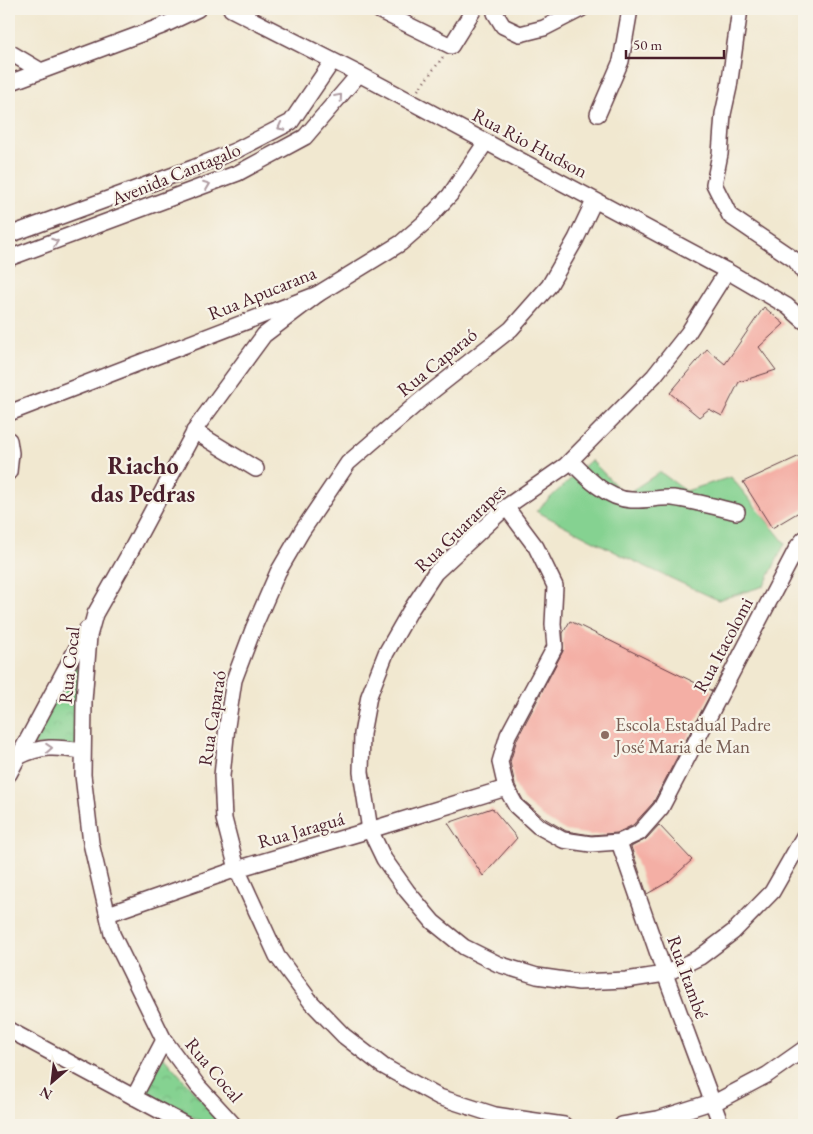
<svg xmlns="http://www.w3.org/2000/svg" width="813" height="1134" viewBox="0 0 813 1134" font-family="'EB Garamond',serif">
<style>
.park{fill:url(#park-crowns);stroke:#68785e}
.garden{fill:#85d291;stroke:#68785e}
.building{fill:#f4afa5}
.lines{fill:none;stroke-linecap:round;stroke-linejoin:round}
.minor-casing{stroke:#633d44;stroke-width:18}
.path{stroke:#633d44;stroke-width:2.5;stroke-dasharray:1 4;stroke-linecap:butt}
.minor{stroke:#fff;stroke-width:15}
.oneway{stroke:#ae9aa0}
.education-dot{fill:#8d6e63;stroke:#f7f3e8;stroke-width:2}
.labels{text-anchor:middle;dominant-baseline:central;stroke-width:4.5;stroke-linejoin:round;paint-order:stroke}
.street-label{font-size:19px;fill:#4a1f2b;stroke:#f7f3e8}
.education-label{font-size:19px;fill:#785e54;stroke:#f7f3e8;text-anchor:start}
.district-label{font-size:24px;font-weight:bold;fill:#4a1f2b;stroke:#f7f3e8}
</style>
<defs>
<pattern id="park-crowns" width="20" height="18" patternUnits="userSpaceOnUse" patternTransform="scale(1.25)"><rect width="20" height="18" fill="#85d291"/><path d="M2 6a3 3 0 1 1 6 0M12 15a3 3 0 1 1 6 0" fill="none" stroke="#74b47d"/></pattern>
</defs>
<rect width="100%" height="100%" fill="#f7f3e8"/>
<filter id="ink" filterUnits="userSpaceOnUse"><feTurbulence type="fractalNoise" baseFrequency=".02" numOctaves="2"/><feDisplacementMap in="SourceGraphic" scale="10" xChannelSelector="R" yChannelSelector="G"/><feConvolveMatrix kernelMatrix="1 2 1 2 8 2 1 2 1" color-interpolation-filters="sRGB"/></filter>
<filter id="wash" filterUnits="userSpaceOnUse"><feTurbulence type="fractalNoise" baseFrequency=".0096" numOctaves="4" result="noise"/><feDisplacementMap in="SourceGraphic" scale="20" xChannelSelector="R" yChannelSelector="G"/><feGaussianBlur stdDeviation="1.12" result="paint"/><feColorMatrix in="noise" values="0 0 0 0 0 0 0 0 0 0 0 0 0 0 0 0 0 1.4 0 .05"/><feComposite in="paint" operator="in"/></filter>
<g filter="url(#wash)">
<rect width="100%" height="100%" fill="#f1e8d0"/>
<!-- park -->
<g class="park">
<polygon points="83,646 79,748 29,745"/>
<polygon points="163,1056 223,1125 209,1125 143,1093"/>
</g>
<!-- garden -->
<polygon class="garden" points="591,460 625,495 660,472 686,491 731,477 785,543 764,586 718,600 625,557 536,511"/>
<g id="blocks">
<!-- building -->
<g class="building">
<polygon points="764,307 784,324 759,347 776,370 739,382 722,416 709,409 699,417 670,393 707,349 725,364"/>
<polygon points="804,454 804,509 772,528 743,482"/>
<polygon points="570,621 712,691 653,803 633,825 617,833 591,835 566,831 544,818 523,800 515,785 510,762 517,739 563,651 563,633"/>
<polygon points="492,808 517,838 483,876 448,823"/>
<polygon points="659,825 692,860 668,882 647,894 631,847 646,839"/>
</g>
</g>
</g>
<g filter="url(#ink)">
<use href="#blocks" fill-opacity="0" stroke="#633d44" stroke-width="1"/>
<g class="lines">
<!-- minor casing -->
<g class="minor-casing">
<g id="minor">
<polyline points="231,9 359,74 727,271 787,306 804,321"/>
<polyline points="496,9 495,13 503,26 520,34 544,28 581,9"/>
<polyline points="740,9 729,87 723,114 720,154 714,184 730,216 795,260 804,273"/>
<polyline points="380,11 451,46 474,9"/>
<polyline points="9,52 41,71"/>
<polyline points="9,83 162,26 198,9"/>
<polyline points="598,114 621,61 630,9"/>
<polyline points="9,235 193,168 237,150 291,122 332,62"/>
<polyline points="9,258 238,173 305,137 359,74"/>
<polyline points="727,271 688,333 654,376 565,466 506,507 435,573 410,611 386,653 369,696 362,734 361,772 370,830 384,859 407,891 433,922 464,947 498,964 537,976 579,982 626,980 665,974 700,957 733,932 772,892 804,836"/>
<polyline points="9,413 318,294 401,243 425,222 450,195 486,142"/>
<polyline points="194,431 256,469"/>
<polyline points="9,440 11,453 9,472"/>
<path d="M571 461C586 477 607 499 631 500 645 501 659 497 673 498 694 501 716 507 737 512"/>
<polyline points="506,507 536,547 555,586 553,624 555,647 508,735 500,762 506,788 516,806 538,826 563,840 591,844 619,842 639,833 661,808 798,546 804,539"/>
<path d="M18 757C41 745 57 747 82 751"/>
<polyline points="9,774 87,629"/>
<polyline points="619,842 665,974 721,1125"/>
<polyline points="108,914 237,869 370,830 506,788"/>
<polyline points="9,1030 186,1125"/>
<polyline points="134,1097 164,1040"/>
<polyline points="234,1125 198,1086 164,1040 112,934 91,843 83,775 84,701 89,636 95,614 128,556 198,425 264,335 318,294"/>
<polyline points="564,1125 495,1115 439,1097 383,1066 344,1036 311,1002 277,956 237,869 224,819 222,776 227,726 234,680 254,627 278,572 302,531 348,463 421,400 511,329 549,286 576,239 594,201"/>
<polyline points="622,1125 658,1119 705,1104 714,1103 767,1075 804,1049"/>
</g>
</g>
<!-- path -->
<polyline class="path" points="418,90 443,57"/>
<!-- minor -->
<use href="#minor" class="minor"/>
</g>
<!-- one-way arrows -->
<defs><path id="oneway-chevron" d="M-2-3.5L2.5 0L-2 3.5" fill="none" stroke-width="1.6" stroke-linecap="round" stroke-linejoin="round" transform="scale(1.25)"/></defs>
<g class="oneway">
<use href="#oneway-chevron" transform="translate(339 97) rotate(-49)"/>
<use href="#oneway-chevron" transform="translate(281 127) rotate(152)"/>
<use href="#oneway-chevron" transform="translate(207 185) rotate(-21)"/>
<use href="#oneway-chevron" transform="translate(55 242) rotate(-20)"/>
<use href="#oneway-chevron" transform="translate(49 748) rotate(-4)"/>
</g>
</g>
<!-- markers -->
<circle class="education-dot" cx="605" cy="735" r="5"/>
<g class="labels">
<!-- street labels -->
<g class="street-label">
<text transform="translate(530 143) rotate(28)">Rua Rio Hudson</text>
<text transform="translate(176 174) rotate(-22)">Avenida Cantagalo</text>
<text transform="translate(262 293) rotate(-22)">Rua Apucarana</text>
<text transform="translate(437 362) rotate(-39)">Rua Caparaó</text>
<text transform="translate(460 528) rotate(-44)">Rua Guararapes</text>
<text transform="translate(723 645) rotate(-62)">Rua Itacolomi</text>
<text transform="translate(69 665) rotate(-84)">Rua Cocal</text>
<text transform="translate(212 718) rotate(-81)">Rua Caparaó</text>
<text transform="translate(301 830) rotate(-16)">Rua Jaraguá</text>
<text transform="translate(688 977) rotate(70)">Rua Itambé</text>
<text transform="translate(214 1070) rotate(50)">Rua Cocal</text>
</g>
<!-- education labels -->
<g class="education-label">
<text x="615" y="724">Escola Estadual Padre<tspan x="615" dy="22">José Maria de Man</tspan></text>
</g>
<!-- district labels -->
<g class="district-label">
<text x="143" y="465">Riacho<tspan x="143" dy="28">das Pedras</tspan></text>
</g>
</g>
<!-- margin -->
<rect width="813" height="1134" fill="none" stroke="#f7f3e8" stroke-width="30"/>
<!-- north arrow -->
<g transform="translate(52 1082) rotate(208)" stroke="#f7f3e8" stroke-width="4" paint-order="stroke">
<path d="M0-4L9 19L0 12L-9 19Z" fill="#4a1f2b"/>
<text y="-8" font-size="14" font-weight="bold" text-anchor="middle" fill="#4a1f2b">N</text>
</g>
<!-- scale -->
<path d="M626 50v8h98v-8" fill="none" stroke="#4a1f2b" stroke-width="2.5"/>
<text x="633" y="50" font-size="15" fill="#4a1f2b" stroke="#f7f3e8" stroke-width="4" paint-order="stroke">50 m</text>
</svg>
